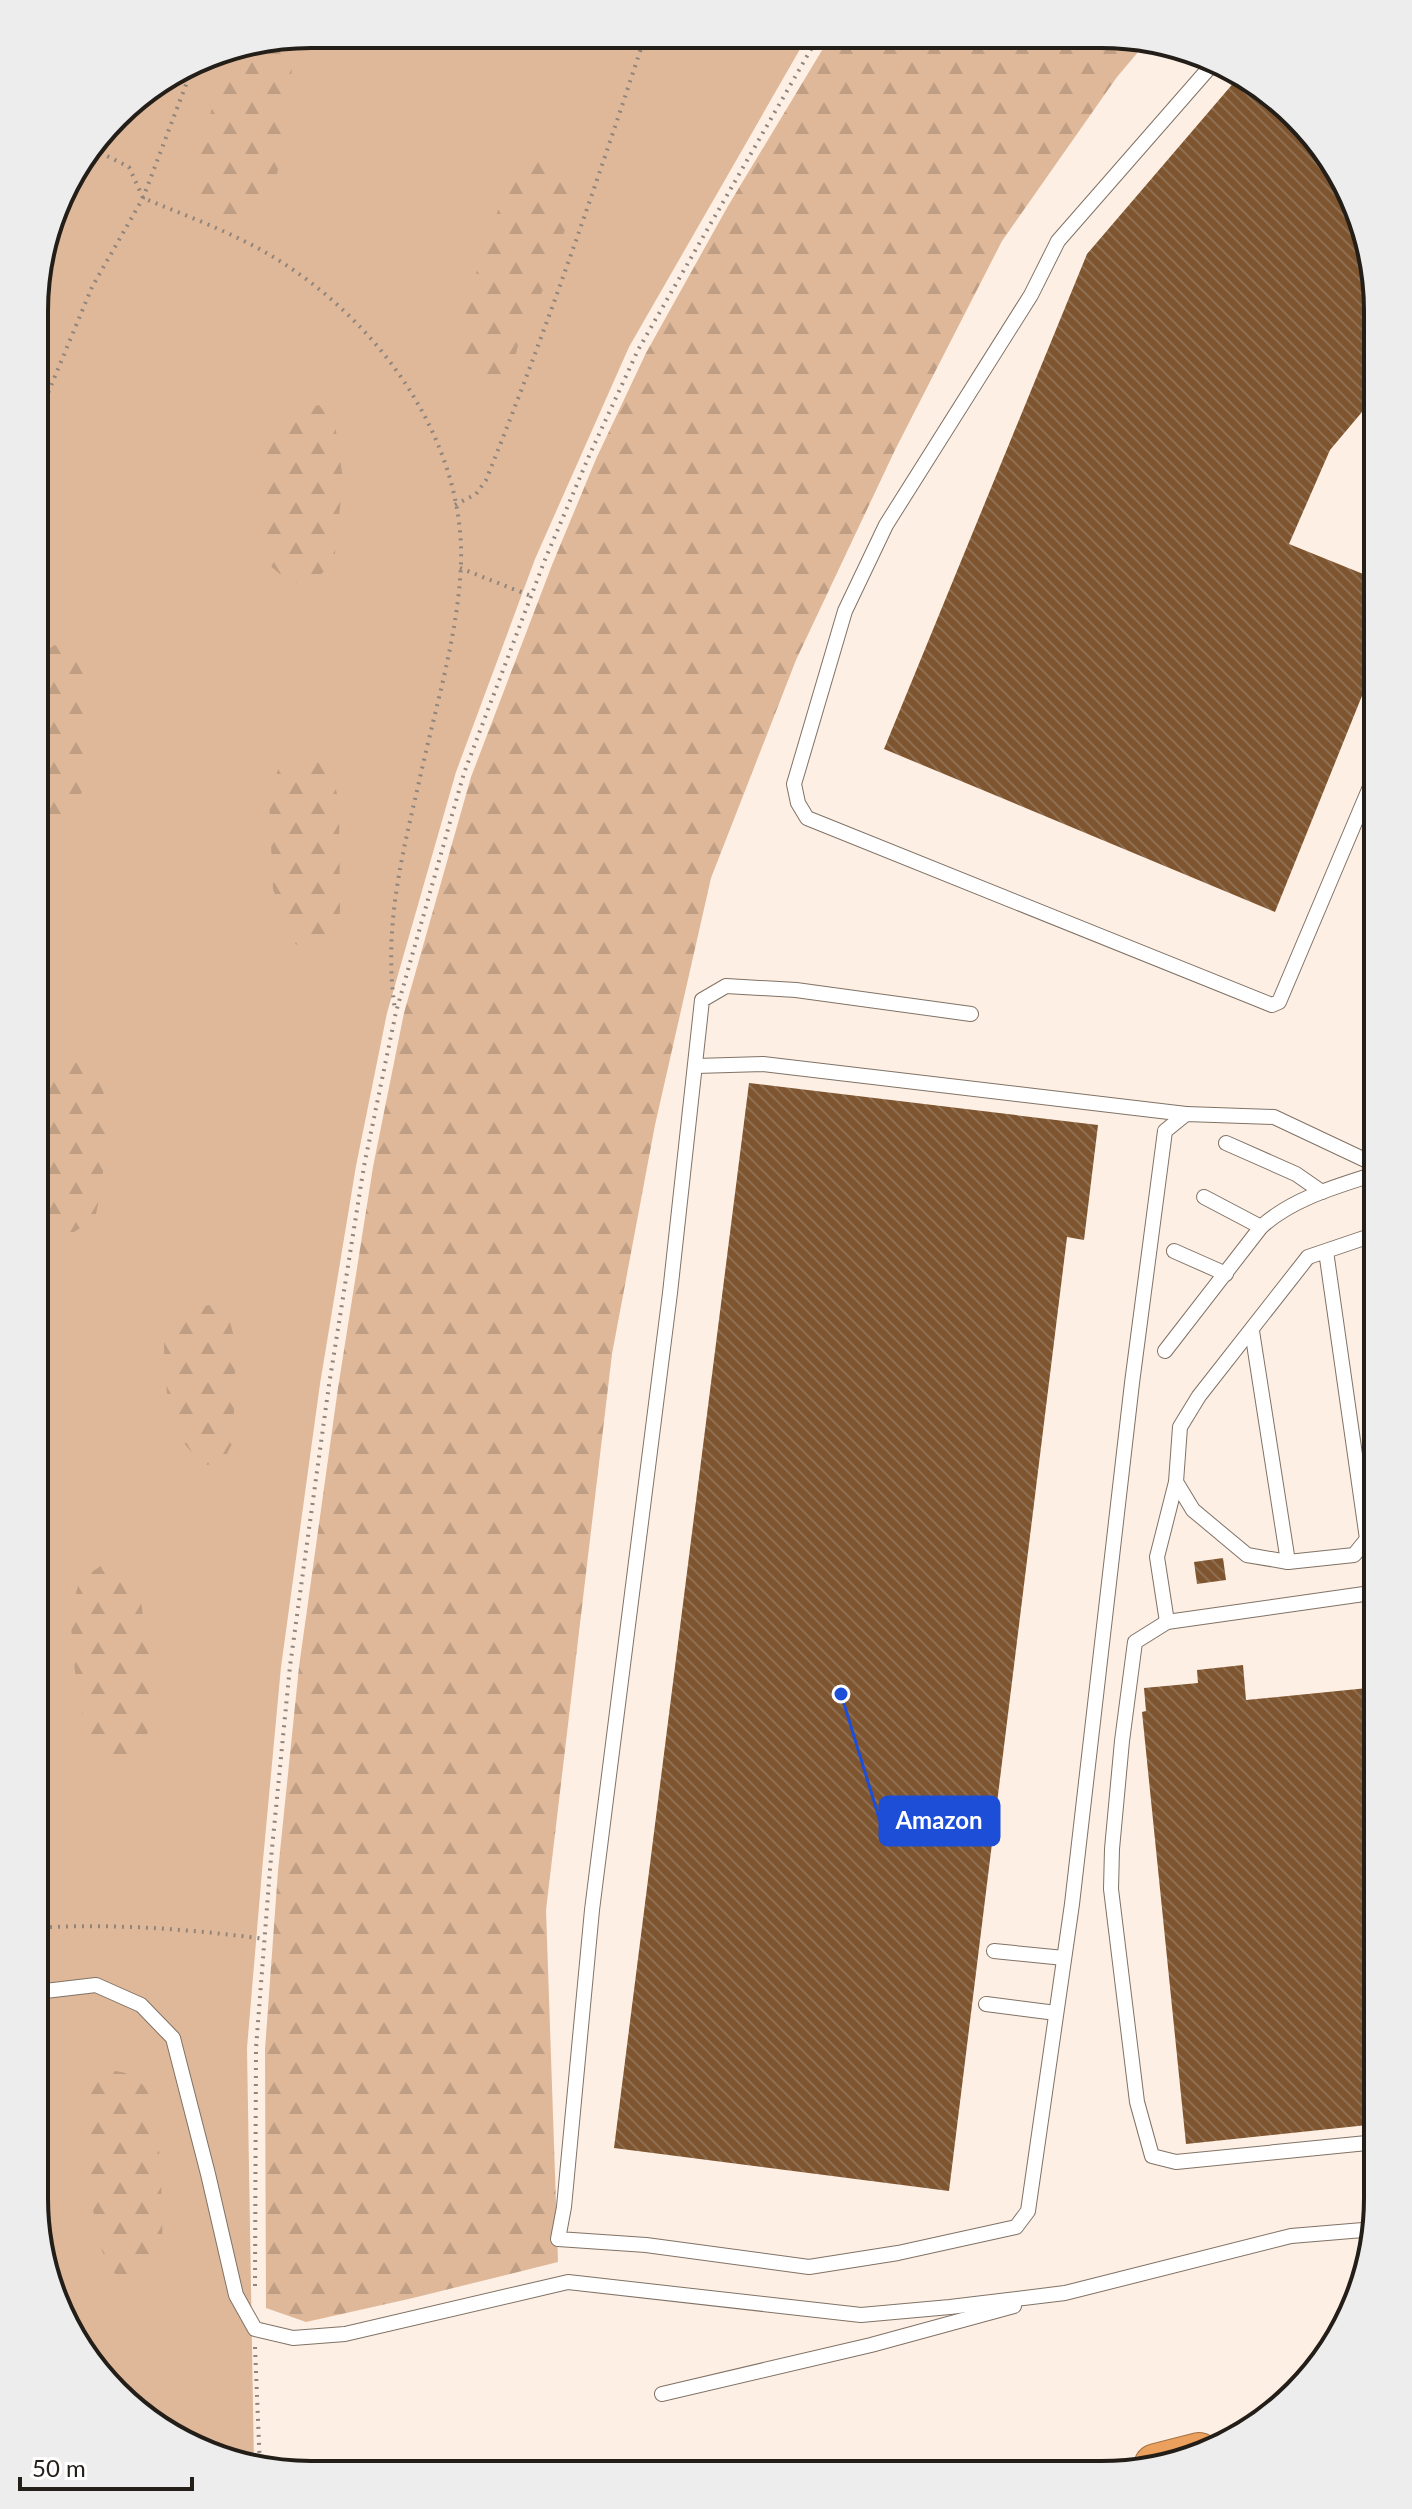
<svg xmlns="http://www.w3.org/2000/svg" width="1412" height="2509" viewBox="0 0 1412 2509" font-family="Lato,sans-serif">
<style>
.grass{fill:#dfb899}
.forest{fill:url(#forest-firs)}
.building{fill:url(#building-back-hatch)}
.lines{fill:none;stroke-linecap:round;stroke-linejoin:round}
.service-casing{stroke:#817265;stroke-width:16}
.motorway-casing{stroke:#a57245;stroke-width:46}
.path{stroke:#8f857d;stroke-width:4;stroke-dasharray:2 6;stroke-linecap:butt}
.service{stroke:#fff;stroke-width:14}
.motorway{stroke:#eba05d;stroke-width:44}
.rim{fill:none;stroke:#241e19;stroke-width:4}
.leader{fill:none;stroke:#1d4ed8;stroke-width:3}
.callout-dot{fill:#1d4ed8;stroke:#fff;stroke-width:3}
.callout{fill:#1d4ed8;stroke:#1d4ed8;stroke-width:3}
.callout-label{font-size:24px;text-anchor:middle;font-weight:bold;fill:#fff}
</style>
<defs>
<pattern id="forest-firs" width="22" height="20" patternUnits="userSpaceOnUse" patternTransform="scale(2)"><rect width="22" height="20" fill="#dfb899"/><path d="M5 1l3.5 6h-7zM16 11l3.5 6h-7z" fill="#bf9e83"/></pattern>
<pattern id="building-back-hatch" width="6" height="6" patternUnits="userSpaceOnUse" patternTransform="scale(2)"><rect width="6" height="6" fill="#7f5530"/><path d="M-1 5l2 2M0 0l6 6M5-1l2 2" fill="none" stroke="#8e6f52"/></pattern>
</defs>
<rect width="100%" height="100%" fill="#fdefe4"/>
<!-- grass -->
<polygon class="grass" points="311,34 807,37 629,347 535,559 456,772 387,1013 356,1166 320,1384 281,1667 262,1871 247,2048 254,2466 189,2447 129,2407 49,2287 34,2198 36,275 63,188 128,103 206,55"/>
<!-- forest -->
<g class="forest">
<polygon points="830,37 1149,39 1117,77 1002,241 895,450 796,660 711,878 655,1125 612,1354 546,1910 558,2262 413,2298 306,2322 266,2308 265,2049 278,1871 299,1667 338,1388 373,1167 404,1013 471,777 552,565 596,459 646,353 728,206"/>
<polygon points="291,38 294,49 286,127 275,185 259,215 241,223 212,213 198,197 193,173 229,50"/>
<path d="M538 150 558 162 569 182V219L542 292 518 345 511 376 501 384 479 382C475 376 467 369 465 362 450 323 502 200 518 160Z"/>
<polygon points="319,405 335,424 343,479 334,563 308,585 289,582 266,562 261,517 268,442 293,411"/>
<path d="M55 645 79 657C100 708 90 749 80 801L53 821 36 813V656Z"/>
<polygon points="306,757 331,768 339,803 340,912 334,938 316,953 291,942 273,889 269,799 280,763"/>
<path d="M64 1058C81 1064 95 1070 102 1088 113 1116 102 1189 95 1219L74 1232H59L40 1204 35 1165V1093L45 1070Z"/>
<path d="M212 1305 229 1318 236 1345 233 1442 223 1461 207 1465C201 1459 193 1454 188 1448 164 1422 164 1365 164 1331L191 1307Z"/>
<path d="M102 1565H127L141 1602 150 1661 148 1732 135 1758C124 1762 110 1764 100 1755 79 1736 71 1645 71 1616 71 1604 77 1591 80 1580Z"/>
<path d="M106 2070C123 2071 138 2075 147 2091 163 2120 162 2221 163 2257L152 2273 126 2279C121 2277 114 2274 110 2269 94 2247 74 2101 90 2080 94 2076 101 2072 106 2070Z"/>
</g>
<!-- building -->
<g class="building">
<polygon points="1236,80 1283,102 1363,222 1378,311 1378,393 1330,450 1289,544 1378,580 1378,656 1275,912 884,749 1087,254"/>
<polygon points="749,1083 1098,1125 1084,1240 1067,1237 949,2191 614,2148"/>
<polygon points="1223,1558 1226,1580 1197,1584 1194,1562"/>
<polygon points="1243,1665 1246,1700 1378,1687 1377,2124 1186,2144 1142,1712 1146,1711 1144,1688 1198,1683 1197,1670"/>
</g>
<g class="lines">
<!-- service casing -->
<g class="service-casing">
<g id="service">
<polyline points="1210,67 1058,241 1031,295 886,525 845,611 794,784 798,803 807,818 1272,1005 1279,1002 1378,768"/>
<polyline points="971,1014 796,990 726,986 702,1000 670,1293 592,1910 564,2207 558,2239 646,2245 809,2267 898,2253 1016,2227 1028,2211 1072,1904 1132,1383 1165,1131 1186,1114 1274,1117 1378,1166"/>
<polyline points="696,1066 763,1064 1186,1114"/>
<polyline points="1226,1143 1296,1174 1322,1192"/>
<polyline points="1204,1197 1261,1227"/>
<polyline points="1174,1251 1226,1274"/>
<polyline points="1326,1251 1367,1539 1354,1555 1288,1562 1247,1555 1193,1510 1176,1482 1180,1427 1199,1396 1308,1257 1373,1235 1378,1236"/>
<polyline points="1252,1331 1288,1562"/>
<path d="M1165 1351 1261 1227C1293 1198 1338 1186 1378 1173"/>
<polyline points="1167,1622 1157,1557 1176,1482"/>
<polyline points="994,1951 1064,1958"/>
<polyline points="34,1995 45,1991 96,1985 141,2005 173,2038 208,2174 236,2295 255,2329 293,2338 345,2334 568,2282 861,2315 950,2307 1065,2293 1291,2236 1375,2229"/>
<polyline points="986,2004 1056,2013"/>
<polyline points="1377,2142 1176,2162 1152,2156 1137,2102 1111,1889 1112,1849 1122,1741 1135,1642 1167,1622 1378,1592"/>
<polyline points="662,2394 871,2345 1014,2306"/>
</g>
</g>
<!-- motorway casing -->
<g class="motorway-casing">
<polyline id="motorway" points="1156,2466 1199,2455"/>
</g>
<!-- path -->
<g class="path">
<path d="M93 149 129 167 143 198C187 216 234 233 275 258 378 321 465 439 461 564 458 631 439 695 424 760 405 845 382 922 395 1010"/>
<polyline points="36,422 92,287 143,198 195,61"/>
<path d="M455 505 476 494 486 480C545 334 596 186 645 36"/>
<polyline points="460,568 531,596"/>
<path d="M34 1928C112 1923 188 1929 265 1939"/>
<polyline points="255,2286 256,2048 270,1869 290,1666 329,1385 364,1166 396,1012 464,773 544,562 589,456 638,350 818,37"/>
<polyline points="255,2347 260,2468"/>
</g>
<!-- service -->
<use href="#service" class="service"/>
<!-- motorway -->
<use href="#motorway" class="motorway"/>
</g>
<!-- crop -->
<path d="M0 0H1412V2509H0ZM311 48H1101A263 263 0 0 1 1364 311V2198A263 263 0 0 1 1101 2461H311A263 263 0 0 1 48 2198V311A263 263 0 0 1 311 48Z" fill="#ededed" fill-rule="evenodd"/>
<path class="rim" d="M311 48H1101A263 263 0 0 1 1364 311V2198A263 263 0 0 1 1101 2461H311A263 263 0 0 1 48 2198V311A263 263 0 0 1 311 48Z"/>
<!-- callouts -->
<path class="leader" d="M841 1694L880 1821"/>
<circle class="callout-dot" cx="841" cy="1694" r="8"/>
<rect class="callout" x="880" y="1797" width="119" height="48" rx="8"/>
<g class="callout-label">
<text x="939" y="1829">Amazon</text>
</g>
<!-- scale -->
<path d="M20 2477v12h172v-12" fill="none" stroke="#241e19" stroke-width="4"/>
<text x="32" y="2477" font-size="24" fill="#241e19" stroke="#ffffff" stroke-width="6" paint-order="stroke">50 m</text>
</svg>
